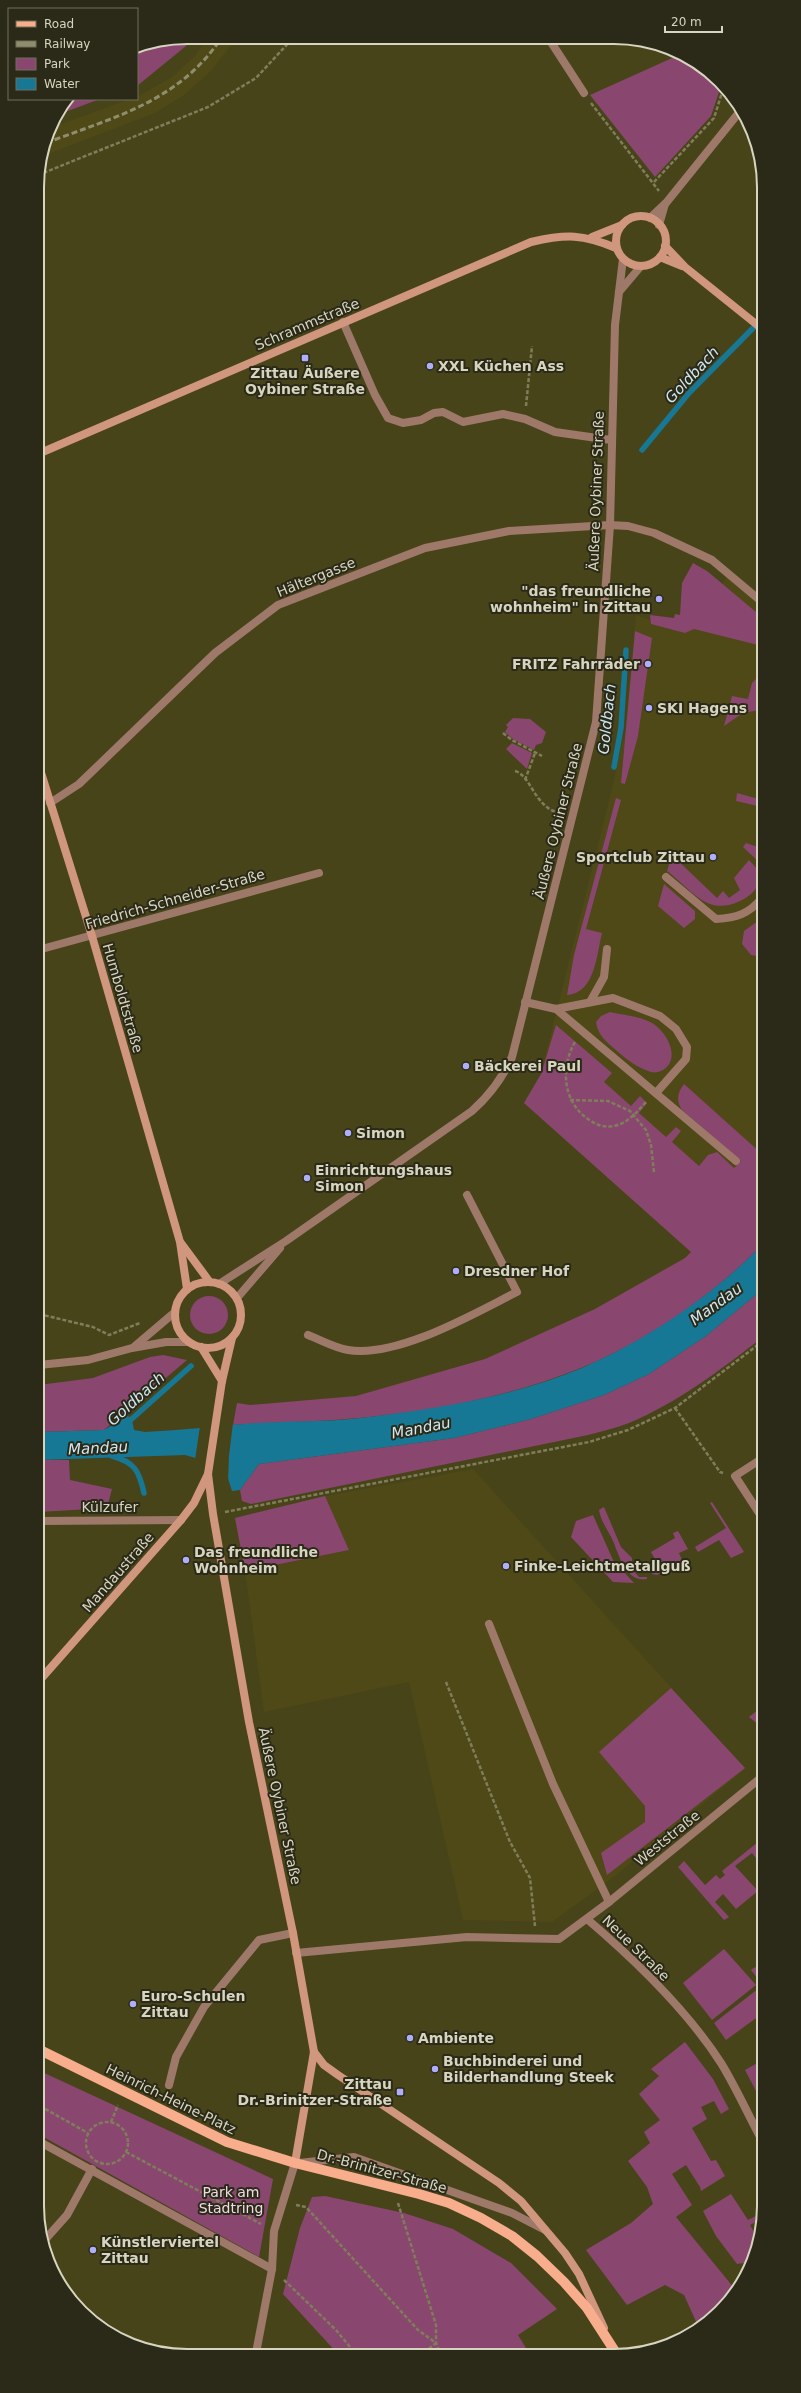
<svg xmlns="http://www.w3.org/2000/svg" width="801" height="2393" viewBox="0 0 801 2393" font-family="'DejaVu Sans',sans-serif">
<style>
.built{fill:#4e4916}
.green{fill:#89466f}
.water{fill:#177895}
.pier{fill:#48441a}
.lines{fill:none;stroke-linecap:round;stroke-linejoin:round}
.stream{stroke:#177895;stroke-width:5.5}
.path{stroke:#807d5b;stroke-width:2.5;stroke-dasharray:4 2;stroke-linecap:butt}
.service{stroke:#9e7969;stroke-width:8}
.minor{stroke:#9e7969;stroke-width:8}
.tertiary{stroke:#9e7969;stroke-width:8}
.secondary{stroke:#d1967e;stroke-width:8}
.primary{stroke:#f8ad8d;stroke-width:10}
.rail{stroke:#908d6d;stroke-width:3;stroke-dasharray:6 3;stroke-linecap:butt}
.poi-dot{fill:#afaefa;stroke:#2b2a18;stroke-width:1.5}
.labels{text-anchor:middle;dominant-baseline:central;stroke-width:4;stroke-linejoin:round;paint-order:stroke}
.street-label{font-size:14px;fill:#d7d5bf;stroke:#2b2a18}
.poi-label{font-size:14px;font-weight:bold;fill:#d7d5bf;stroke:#2b2a18;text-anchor:start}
.park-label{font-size:14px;fill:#f1dae7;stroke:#2b2a18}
.water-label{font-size:15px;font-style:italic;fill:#cfe7f1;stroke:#2b2a18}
.rim{fill:none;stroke:#d7d5bf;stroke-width:2}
</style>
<rect width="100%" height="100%" fill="#48441a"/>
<!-- built -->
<g class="built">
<polygon points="208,37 237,37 211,71 184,95 155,113 43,156 50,128 130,99 137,99 137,97 172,77 195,56"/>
<polygon points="727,576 762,604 762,1182 691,1252 524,1103 541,1074 612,789 625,731 636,615 681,630 708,609"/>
<polygon points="473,1469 745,1769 615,1876 552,1922 463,1920 409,1682 264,1712 245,1571 349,1550 325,1496"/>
</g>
<!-- green -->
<g class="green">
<polygon points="187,37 197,37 137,86 137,47"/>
<polygon points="681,54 689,57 722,83 711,116 655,177 590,95"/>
<polygon points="69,99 100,99 57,115"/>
<polygon points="693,563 707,571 762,617 762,646 694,629 685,633 651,624 650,615 674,618 675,614 680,615 682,583"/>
<polygon points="635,631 652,638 638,736 625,784 621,783"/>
<polygon points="762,673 760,710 743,713 724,726 732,696 748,699 752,683"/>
<polygon points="513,718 530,719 546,732 542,743 536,745 534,750 513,739 505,732 508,727 506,725"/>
<polygon points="512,743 532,753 527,769 506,749"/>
<polygon points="737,793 762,800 762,807 736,801"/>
<path d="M616 798 621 800 586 929 602 933C597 953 595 994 567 995L574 955Z"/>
<polygon points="746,843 761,848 762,845 762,865 743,847"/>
<path d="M672 855 717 898 723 891 729 898 740 890 734 878 749 860 762 874C759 887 753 895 740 901 707 917 692 890 667 871Z"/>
<polygon points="664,884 695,911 695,919 684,928 658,906"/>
<polygon points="755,923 762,924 762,957 751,955 742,944 744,931"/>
<path d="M610 1012C623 1015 640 1016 652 1023 666 1031 682 1058 663 1070 659 1072 655 1073 651 1072 638 1068 627 1060 617 1051 607 1042 598 1036 596 1022L601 1016Z"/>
<path d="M556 1025 612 1073 604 1082 631 1106 640 1096 647 1103 639 1113 666 1137 676 1127 681 1131 672 1142 699 1166 708 1155 717 1152 734 1168 741 1161 682 1110C676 1101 677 1093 684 1084L762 1154V1245C712 1296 647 1341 581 1368 512 1396 434 1411 360 1418 318 1422 275 1422 233 1425L237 1403 250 1405 356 1396 485 1359 595 1309 685 1258 691 1252 524 1103 541 1074Z"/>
<path d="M763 1289V1337C720 1370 679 1402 629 1423 616 1428 602 1431 588 1435L251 1504 242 1501 240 1490 259 1464 454 1438 531 1419 604 1395 649 1374 706 1336Z"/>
<circle cx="209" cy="1315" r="19"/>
<polygon points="163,1355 187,1360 104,1430 39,1432 39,1385 93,1378 150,1357"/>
<polygon points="39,1460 69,1460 70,1480 112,1489 107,1508 39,1512"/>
<polygon points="325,1496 349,1550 245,1571 235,1518"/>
<polygon points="712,1502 744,1552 731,1558 719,1540 698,1552 695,1547 726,1528 710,1503"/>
<path d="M604 1507 621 1547 632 1558V1569L639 1577H647V1579C626 1583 619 1555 613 1541 608 1530 601 1522 599 1510Z"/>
<polygon points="593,1515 613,1560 634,1583 613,1582 571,1537 576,1521"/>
<polygon points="678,1531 688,1549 679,1553 682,1560 657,1575 652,1574 657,1563 651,1552 675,1538 673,1533"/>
<polygon points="671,1688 745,1768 607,1875 601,1853 645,1822 645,1806 599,1752"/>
<polygon points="763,1706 763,1728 749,1717"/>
<polygon points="763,1838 763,1863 761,1864 752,1853 735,1866 758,1891 736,1909 723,1894 715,1902 729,1917 724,1920 678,1867 684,1861 705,1885 716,1875 720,1879 725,1875 722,1871"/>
<polygon points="724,1949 756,1985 712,2020 683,1983"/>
<polygon points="755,1967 763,1973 763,2021 759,2016 726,2040 714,2023 763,1985 751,1970"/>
<polygon points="685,2042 713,2079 729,2109 721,2114 714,2101 701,2107 707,2119 692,2128 711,2161 716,2160 725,2176 701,2191 700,2187 686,2165 672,2174 692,2205 676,2217 734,2288 739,2286 727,2305 699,2328 684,2295 665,2285 627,2305 586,2250 631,2223 653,2204 647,2187 628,2161 650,2143 644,2132 660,2120 639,2094 659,2076 651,2069"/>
<polygon points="763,2060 764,2086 756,2091 745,2070"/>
<polygon points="40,2071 273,2179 259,2257 40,2135"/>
<polygon points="731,2194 748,2220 764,2212 763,2218 750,2225 758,2239 751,2266 750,2262 737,2264 716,2236 703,2211"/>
<polygon points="325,2196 404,2213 453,2229 511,2263 557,2309 518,2335 529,2353 337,2353 283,2294 300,2228 312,2197"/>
</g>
<!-- water -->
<path class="water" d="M762 1245 763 1289 706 1336 649 1374 604 1395 531 1419 454 1438 259 1464 240 1490 232 1491 224 1466 185 1455 39 1460V1432L104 1430 128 1416 132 1420 134 1430 145 1432C182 1430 218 1426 255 1423 290 1421 326 1422 361 1418 435 1409 513 1397 582 1368 648 1339 712 1296 762 1245Z"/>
<!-- pier -->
<polygon class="pier" points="233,1423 229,1456 228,1483 223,1468 195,1460 200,1426"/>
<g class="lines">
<!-- stream -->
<g class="stream">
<polyline points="642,450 689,393 761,320"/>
<polyline points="614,767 621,728 626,650"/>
<polyline points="125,1425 191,1366"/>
<path d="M112 1456C134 1462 139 1470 144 1493"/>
</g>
<!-- path -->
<g class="path">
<polyline points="591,103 659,191"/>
<polyline points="38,175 208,107 256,78 293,38"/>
<polyline points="654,182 714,118 724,86"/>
<polyline points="526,406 532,346"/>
<polyline points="503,733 512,740 542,756"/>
<path d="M515 771C531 775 534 807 559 813"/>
<polyline points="525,780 535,753"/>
<path d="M575 1042C560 1068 563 1102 588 1119 596 1125 604 1128 614 1126 628 1123 637 1112 646 1102"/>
<polyline points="570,1100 608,1101 630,1111 646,1130 651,1145 654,1172"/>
<polyline points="39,1314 93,1327 109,1335 140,1323"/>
<polyline points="675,1408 720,1472 723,1473"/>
<polyline points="225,1512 589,1442 628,1430 675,1408 763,1341"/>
<polyline points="446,1682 510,1842 530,1878 535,1926"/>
<polyline points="40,2106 88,2133"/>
<circle cx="107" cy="2143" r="21"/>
<polyline points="111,2122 118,2105"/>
<polyline points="126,2152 261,2224"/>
<polyline points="398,2203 436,2325 436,2343 440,2353"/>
<polyline points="296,2205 306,2207 418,2330 436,2343 423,2353"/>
<polyline points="284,2280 336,2330 355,2353"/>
</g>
<!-- service -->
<g class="service">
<polyline points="343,322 375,395 388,418 403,423 421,420 434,413 443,412 463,422 503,414 525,419 555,432 611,440"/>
<path d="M666 877 716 919C736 918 749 914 762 898"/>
<polyline points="525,1002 556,1009 613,998 660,1016 676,1029 687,1047 686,1059 656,1093"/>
<polyline points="590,1002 604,977 607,949"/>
<polyline points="556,1009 736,1161"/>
<path d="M308 1335C321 1340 335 1348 348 1350 398 1358 473 1314 517 1292L467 1195"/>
<polyline points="489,1624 553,1784 609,1902"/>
<polyline points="169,2085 176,2057 204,2007 259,1940 293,1933"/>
<polyline points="299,2163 354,2157 512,2213 545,2230"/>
</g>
<!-- minor -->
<g class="minor">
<polyline points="549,39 584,93"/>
<polyline points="50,803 79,784 215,653 278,605 425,548 509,531 610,525 628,526 654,533 712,560 762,602"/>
<polyline points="38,950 319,873"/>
<polyline points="135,1346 175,1312"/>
<polyline points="39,1365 88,1360 132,1348 166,1342 189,1342"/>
<polyline points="763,1458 735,1476 763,1519"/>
<polyline points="39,1521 181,1520"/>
<path d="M587 1919C635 1960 687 2010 721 2063 737 2089 749 2117 764 2144"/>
<polyline points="296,1953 467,1937 559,1939 609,1902 763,1776"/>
<polyline points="40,2142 272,2269"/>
<polyline points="42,2243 67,2215 92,2169"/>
<polyline points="256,2353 272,2269 274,2231 295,2163"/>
</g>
<!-- tertiary -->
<g class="tertiary">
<polyline points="650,218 666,203 741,110"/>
<polyline points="659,225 665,204"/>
<polyline points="619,292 641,266"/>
<path d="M219 1284 286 1241 472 1111C490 1095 502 1079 512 1057L596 722 610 525 615 325 623 259"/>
<polyline points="237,1298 280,1248"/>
</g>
<!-- secondary -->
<g class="secondary">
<circle cx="641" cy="241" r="25"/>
<polyline points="592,237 622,225"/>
<polyline points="665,246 685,267 761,328"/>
<polyline points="660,257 682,266"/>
<path d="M38 454 531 242C566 234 583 234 616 248"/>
<polyline points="38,763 92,936 180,1242 187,1289"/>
<polyline points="181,1243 209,1281"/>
<circle cx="208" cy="1315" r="33"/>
<polyline points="232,1338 222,1381 208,1474 213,1514 249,1722 293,1933 314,2052 295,2163"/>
<polyline points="201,1347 222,1381"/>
<polyline points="39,1681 181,1520 194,1503 208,1474"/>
<polyline points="314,2052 324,2065 338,2075 499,2183 521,2201 565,2253 579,2274 604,2328"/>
</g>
<!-- primary -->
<polyline class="primary" points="40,2050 227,2142 295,2163 419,2194 449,2203 481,2218 512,2236 537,2256 564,2282 587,2308 616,2353"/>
<!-- rail -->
<path class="rail" d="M46 143C114 117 179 102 222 37"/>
</g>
<!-- markers -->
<g class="poi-dot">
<rect x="301" y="354" width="8" height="8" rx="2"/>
<circle cx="430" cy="366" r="4"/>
<circle cx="659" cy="599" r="4"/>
<circle cx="648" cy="664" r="4"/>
<circle cx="649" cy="708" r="4"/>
<circle cx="713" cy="857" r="4"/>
<circle cx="466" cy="1066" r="4"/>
<circle cx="348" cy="1133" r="4"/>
<circle cx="307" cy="1178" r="4"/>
<circle cx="456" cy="1271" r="4"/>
<circle cx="186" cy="1560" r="4"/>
<circle cx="506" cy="1566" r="4"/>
<circle cx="133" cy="2004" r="4"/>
<circle cx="410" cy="2038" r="4"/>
<circle cx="435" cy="2069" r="4"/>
<rect x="396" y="2088" width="8" height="8" rx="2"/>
<circle cx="93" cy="2250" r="4"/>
</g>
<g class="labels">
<!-- street labels -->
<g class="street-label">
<text transform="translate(307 324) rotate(-23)">Schrammstraße</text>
<text transform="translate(596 491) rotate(-88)">Äußere Oybiner Straße</text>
<text transform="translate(316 577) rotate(-22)">Hältergasse</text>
<text transform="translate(558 821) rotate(-76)">Äußere Oybiner Straße</text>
<text transform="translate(175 899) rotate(-16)">Friedrich-Schneider-Straße</text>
<text transform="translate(123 998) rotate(74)">Humboldtstraße</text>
<text x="110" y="1507">Külzufer</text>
<text transform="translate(118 1572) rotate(-49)">Mandaustraße</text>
<text transform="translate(280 1806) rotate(78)">Äußere Oybiner Straße</text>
<text transform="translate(667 1838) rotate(-39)">Weststraße</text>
<text transform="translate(636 1948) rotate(44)">Neue Straße</text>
<text transform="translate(171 2099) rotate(26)">Heinrich-Heine-Platz</text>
<text transform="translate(382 2171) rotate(15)">Dr.-Brinitzer-Straße</text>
</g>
<!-- poi labels -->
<g class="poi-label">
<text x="438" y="366">XXL Küchen Ass</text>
<text x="305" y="373" text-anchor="middle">Zittau Äußere<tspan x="305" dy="16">Oybiner Straße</tspan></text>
<text x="651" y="591" text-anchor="end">"das freundliche<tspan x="651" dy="16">wohnheim" in Zittau</tspan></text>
<text x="640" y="664" text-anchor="end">FRITZ Fahrräder</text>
<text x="657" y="708">SKI Hagens</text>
<text x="705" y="857" text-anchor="end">Sportclub Zittau</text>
<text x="474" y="1066">Bäckerei Paul</text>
<text x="356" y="1133">Simon</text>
<text x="315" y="1170">Einrichtungshaus<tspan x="315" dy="16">Simon</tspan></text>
<text x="464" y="1271">Dresdner Hof</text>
<text x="194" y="1552">Das freundliche<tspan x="194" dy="16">Wohnheim</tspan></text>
<text x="514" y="1566">Finke-Leichtmetallguß</text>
<text x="141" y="1996">Euro-Schulen<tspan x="141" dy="16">Zittau</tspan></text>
<text x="418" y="2038">Ambiente</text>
<text x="443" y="2061">Buchbinderei und<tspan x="443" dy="16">Bilderhandlung Steek</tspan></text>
<text x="392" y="2084" text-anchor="end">Zittau<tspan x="392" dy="16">Dr.-Brinitzer-Straße</tspan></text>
<text x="101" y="2242">Künstlerviertel<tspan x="101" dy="16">Zittau</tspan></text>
</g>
<!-- park labels -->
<g class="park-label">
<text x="231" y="2192">Park am<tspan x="231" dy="16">Stadtring</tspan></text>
</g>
<!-- water labels -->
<g class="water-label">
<text transform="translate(692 375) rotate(-47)">Goldbach</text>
<text transform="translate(607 719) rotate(-84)">Goldbach</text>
<text transform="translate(716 1304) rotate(-36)">Mandau</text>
<text transform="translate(136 1399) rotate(-42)">Goldbach</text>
<text transform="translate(421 1428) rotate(-11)">Mandau</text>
<text transform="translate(98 1448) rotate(-3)">Mandau</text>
</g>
</g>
<!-- crop -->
<path d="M0 0H801V2393H0ZM187 44H614A143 143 0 0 1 757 187V2206A143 143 0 0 1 614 2349H187A143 143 0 0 1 44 2206V187A143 143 0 0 1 187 44Z" fill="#2b2a18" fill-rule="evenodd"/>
<path class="rim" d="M187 44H614A143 143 0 0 1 757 187V2206A143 143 0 0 1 614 2349H187A143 143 0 0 1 44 2206V187A143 143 0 0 1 187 44Z"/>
<!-- legend -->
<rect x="8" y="8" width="130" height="92" fill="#2b2a18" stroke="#706e5b"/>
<rect x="16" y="21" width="20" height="6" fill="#f8ad8d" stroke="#706e5b"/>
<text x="44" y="28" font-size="12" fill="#d7d5bf">Road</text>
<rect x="16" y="41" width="20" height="6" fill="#908d6d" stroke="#706e5b"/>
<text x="44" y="48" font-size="12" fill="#d7d5bf">Railway</text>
<rect x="16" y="58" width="20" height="12" fill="#89466f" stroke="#706e5b"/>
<text x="44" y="68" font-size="12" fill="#d7d5bf">Park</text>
<rect x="16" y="78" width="20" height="12" fill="#177895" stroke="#706e5b"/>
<text x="44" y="88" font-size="12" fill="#d7d5bf">Water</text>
<!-- scale -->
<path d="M665 26v6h57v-6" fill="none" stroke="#d7d5bf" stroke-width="2"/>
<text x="671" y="26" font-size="12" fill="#d7d5bf" stroke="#2b2a18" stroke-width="3" paint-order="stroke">20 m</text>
</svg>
